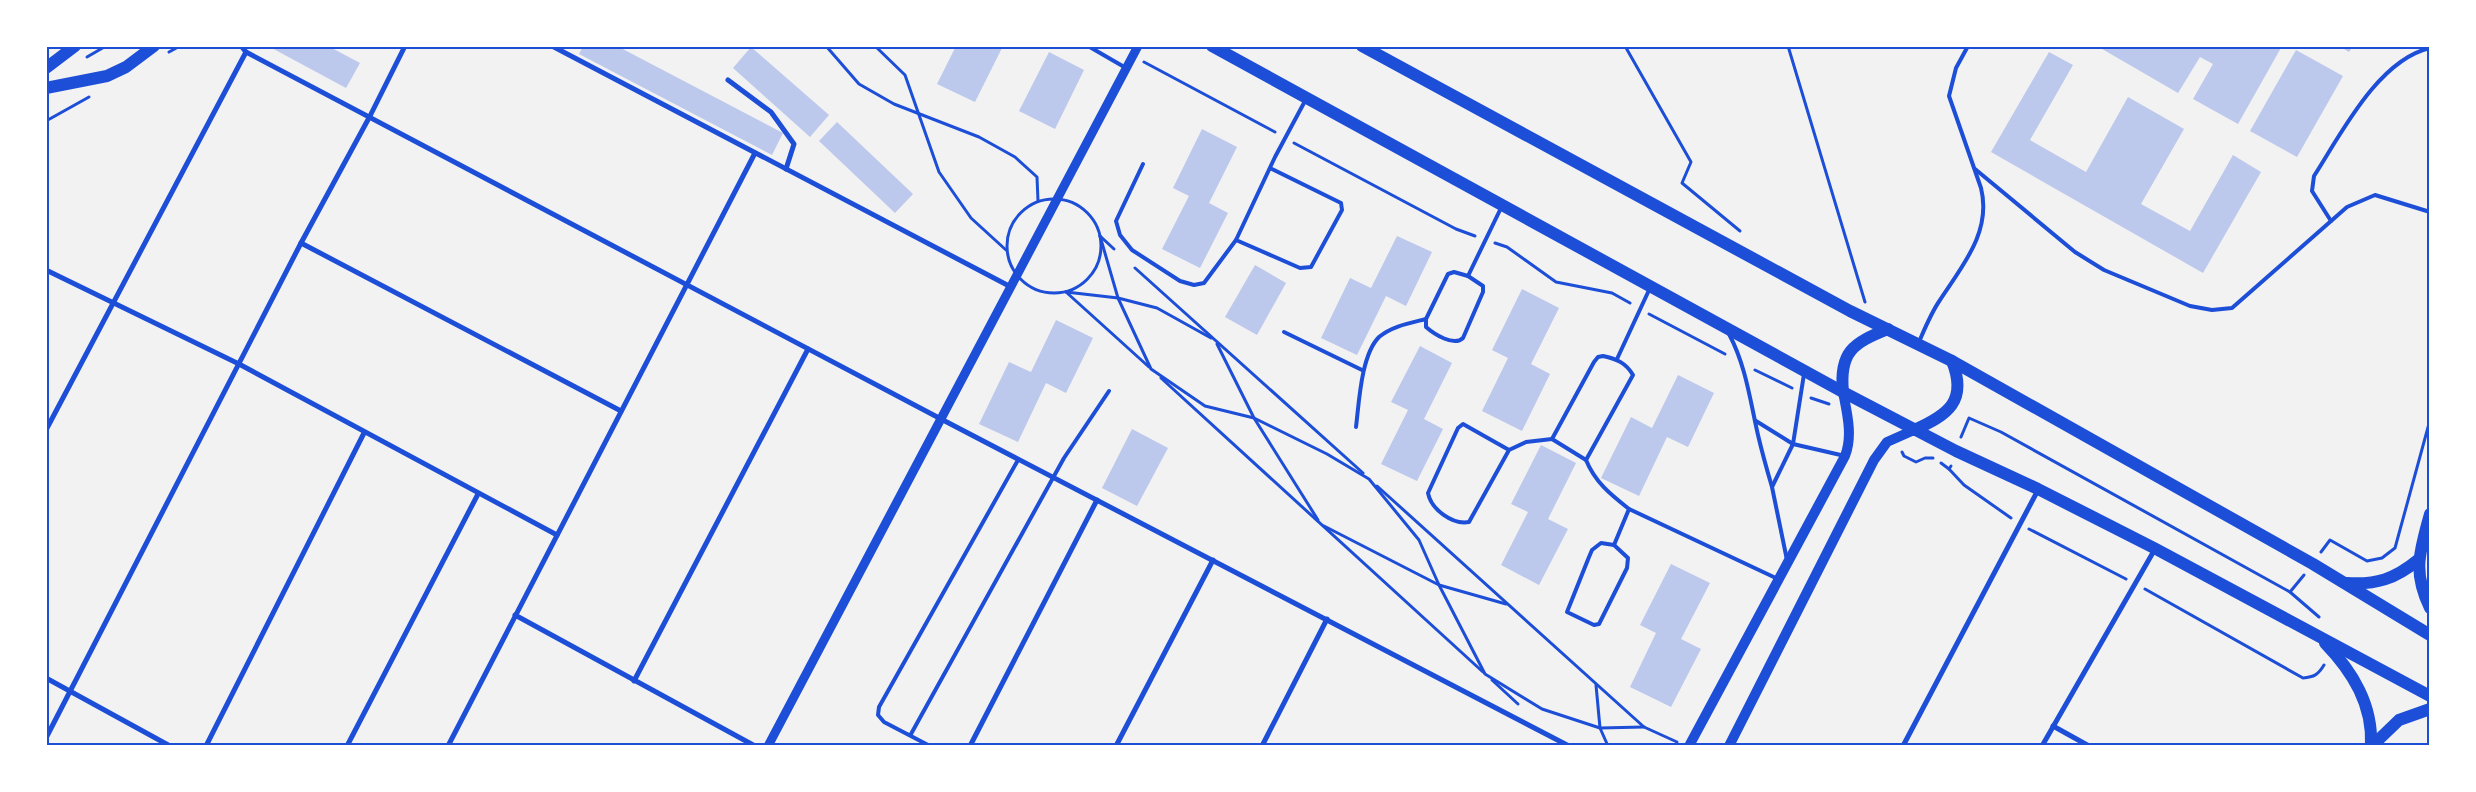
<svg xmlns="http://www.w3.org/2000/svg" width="2476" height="792" viewBox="0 0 2476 792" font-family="'PT Sans Narrow',sans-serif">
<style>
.building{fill:#bdc9ec}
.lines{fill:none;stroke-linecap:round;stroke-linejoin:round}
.path{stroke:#1d4ed8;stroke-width:3}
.service{stroke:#1d4ed8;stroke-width:4}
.minor{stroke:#1d4ed8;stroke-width:5}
.tertiary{stroke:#1d4ed8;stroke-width:9}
.secondary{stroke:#1d4ed8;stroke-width:10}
.primary{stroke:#1d4ed8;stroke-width:12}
.neatline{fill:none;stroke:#1d4ed8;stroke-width:2}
</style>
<rect width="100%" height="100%" fill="#f2f2f2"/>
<!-- building -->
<g class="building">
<polygon points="268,46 328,46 360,63 346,88"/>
<polygon points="583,46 617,46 783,133 772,155 579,54"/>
<polygon points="956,46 1003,46 975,102 937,84"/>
<polygon points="2097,46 2222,48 2282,46 2238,124 2193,99 2213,64 2200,57 2178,93"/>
<polygon points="2339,46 2353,46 2349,52"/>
<polygon points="751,47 829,115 810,137 733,68"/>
<polygon points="2296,50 2343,76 2297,157 2250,131"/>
<polygon points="1049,52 1084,70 1055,129 1019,111"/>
<polygon points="2049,52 2073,65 2030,140 2086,172 2128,97 2184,129 2141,204 2190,231 2233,155 2261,172 2203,273 1991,152"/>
<polygon points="837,122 913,194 895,213 819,141"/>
<polygon points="1202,129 1237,147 1209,203 1228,213 1200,268 1162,249 1189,196 1173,188"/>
<polygon points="1397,236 1432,252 1406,306 1386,296 1357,355 1321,338 1350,278 1371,288"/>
<polygon points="1255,265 1286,283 1257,335 1225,317"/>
<polygon points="1522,289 1559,308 1531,364 1550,374 1522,431 1482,411 1508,358 1492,350"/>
<polygon points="1056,320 1093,338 1066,393 1046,383 1018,442 979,424 1009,362 1031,372"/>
<polygon points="1420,346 1452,363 1424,419 1443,429 1417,481 1381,464 1408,410 1391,402"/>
<polygon points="1678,375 1714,393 1688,447 1667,437 1639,496 1601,478 1631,417 1652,428"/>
<polygon points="1132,429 1168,448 1137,506 1102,488"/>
<polygon points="1541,445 1576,463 1548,519 1568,529 1539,585 1501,565 1528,512 1511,504"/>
<polygon points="1671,564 1710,583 1681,639 1701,649 1671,707 1630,687 1656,633 1640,625"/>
</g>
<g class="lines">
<!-- path -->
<g class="path">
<polyline points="826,46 859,84 894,104 979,137 1015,157 1037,177 1038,201"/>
<polyline points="875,46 905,75 939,172 971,218 1006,250"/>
<polyline points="1625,46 1691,162 1682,183 1740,231"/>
<polyline points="1788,46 1865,302"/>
<polyline points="169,52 180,46"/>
<polyline points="87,57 106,46"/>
<polyline points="1144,62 1275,132"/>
<polyline points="46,121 89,97"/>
<polyline points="1294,143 1456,229 1475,236"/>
<circle cx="1054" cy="246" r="47"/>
<polyline points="1100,236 1118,298 1151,369 1205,406 1254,418 1327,454 1369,479 1419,540 1439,585 1485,674 1542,709 1600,728 1644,727"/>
<polyline points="1100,236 1114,249"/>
<polyline points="1495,243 1507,247 1556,282 1612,293 1630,303"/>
<polyline points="1135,268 1363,473"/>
<polyline points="1066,292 1149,367"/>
<polyline points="1066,292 1118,298 1157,308 1211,338"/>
<polyline points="1649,314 1725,354"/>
<polyline points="1217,344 1254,418 1318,520"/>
<polyline points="1755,370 1792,388"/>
<polyline points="1161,378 1483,672"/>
<polyline points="1811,398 1829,404"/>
<polyline points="1961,437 1969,418 2001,432 2290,592 2319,617"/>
<polyline points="1902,452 1904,456 1916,462 1925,458 1933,458"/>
<polyline points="1941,463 1949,469 1951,466"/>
<polyline points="1949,469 1964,485 2011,518"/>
<polyline points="1377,486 1644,727 1677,742"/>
<polyline points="1324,526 1439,585 1506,604"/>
<polyline points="2029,529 2126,579"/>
<polyline points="2321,552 2330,540 2367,561 2382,558 2395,548 2430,420"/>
<path d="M2145 589 2303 678C2314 677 2318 675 2324 665"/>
<polyline points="2290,592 2304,575"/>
<polyline points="1492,680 1518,704"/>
<polyline points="1596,685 1600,728 1608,746"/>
</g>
<!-- service -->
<g class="service">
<polyline points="1088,46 1126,68"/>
<polyline points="1143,164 1116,221 1120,235 1132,250 1180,281 1194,285 1204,283 1236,240"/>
<polyline points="1270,168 1341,203 1342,210 1311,267 1300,268 1236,240 1275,157 1305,101"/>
<polyline points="1975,169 2075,252 2104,270 2190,306 2212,310 2232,308 2347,207 2375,195 2430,212"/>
<path d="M2331 221 2312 191 2314 176C2341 134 2378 60 2430 48"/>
<path d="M1454 272 1468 276 1483 286V292L1463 338C1454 347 1434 334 1426 327V319L1448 274Z"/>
<polyline points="1468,276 1501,208"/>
<polyline points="1284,332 1362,370"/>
<path d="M1729 334C1746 366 1750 400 1758 435 1762 452 1767 470 1772 487"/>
<path d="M1919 342C1925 328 1931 313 1940 300 1962 266 1992 232 1981 188L1949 96 1956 68 1968 46"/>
<path d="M1603 356C1617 359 1626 363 1633 375L1586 460 1552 439 1594 362 1598 357Z"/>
<polyline points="1617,359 1650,288"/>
<polyline points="1756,421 1793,444 1804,374"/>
<path d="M1356 427C1359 403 1361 355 1379 337 1392 326 1410 323 1426 319"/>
<path d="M1509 450 1463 424 1458 428 1428 493C1431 509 1452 525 1469 522L1509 450 1526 442 1552 439"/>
<path d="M1586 460C1595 482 1610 494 1629 509L1614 545"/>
<polyline points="1629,509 1778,579"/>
<polygon points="1601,543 1614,545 1628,558 1627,568 1599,624 1594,625 1567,612 1589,557 1592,550"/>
<polyline points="1787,560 1772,487 1793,444 1845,456"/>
<polyline points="911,734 1064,458 1109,391"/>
<polyline points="930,746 884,722 878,715 879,707 1018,460"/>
</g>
<!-- minor -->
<g class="minor">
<polyline points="241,46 246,52 941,419 1569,746"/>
<polyline points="552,46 1011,287"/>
<polyline points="728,80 771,112 794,144 786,169"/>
<polyline points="301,243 621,411"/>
<polyline points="46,270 239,364 557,535"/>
<polyline points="46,430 246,52"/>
<polyline points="515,615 755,746"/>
<polyline points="46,678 170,746"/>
<polyline points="634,681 808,349"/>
<polyline points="2053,726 2089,746"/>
<polyline points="46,738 301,243 370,116 405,46"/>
<polyline points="206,746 364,433"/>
<polyline points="347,746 478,494"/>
<polyline points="448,746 755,153"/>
<polyline points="970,746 1097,500"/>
<polyline points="1116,746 1213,560"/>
<polyline points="1262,746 1327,619"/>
<polyline points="1903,746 2038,490"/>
<polyline points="2042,746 2155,549"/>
</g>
<!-- tertiary -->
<polyline class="tertiary" points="768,746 1138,46"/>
<!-- secondary -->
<g class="secondary">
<path d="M1689 746 1845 456C1853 436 1847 413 1843 392"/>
<polyline points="1729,746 1874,460 1887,442 1914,430"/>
</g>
<!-- primary -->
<g class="primary">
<polyline points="1212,46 1843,392 1956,451 2038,489 2156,549 2430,696"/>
<polyline points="1362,46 1850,311 1952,361 2313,564 2430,635"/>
<polyline points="46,68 75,46"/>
<polyline points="46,88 107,76 126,67 154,46"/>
<path d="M1843 392C1839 352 1853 343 1888 329"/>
<path d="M1914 430C1948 415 1968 401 1952 361"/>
<path d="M2430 514C2420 551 2412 571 2430 608"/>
<path d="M2347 583C2376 585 2395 579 2418 560"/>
<path d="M2325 643C2353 672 2373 705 2371 746"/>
<polyline points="2372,746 2399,720 2430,709"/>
</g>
</g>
<!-- border -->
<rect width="2476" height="792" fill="none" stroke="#ffffff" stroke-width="95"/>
<rect x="48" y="48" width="2380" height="696" class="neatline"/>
</svg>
